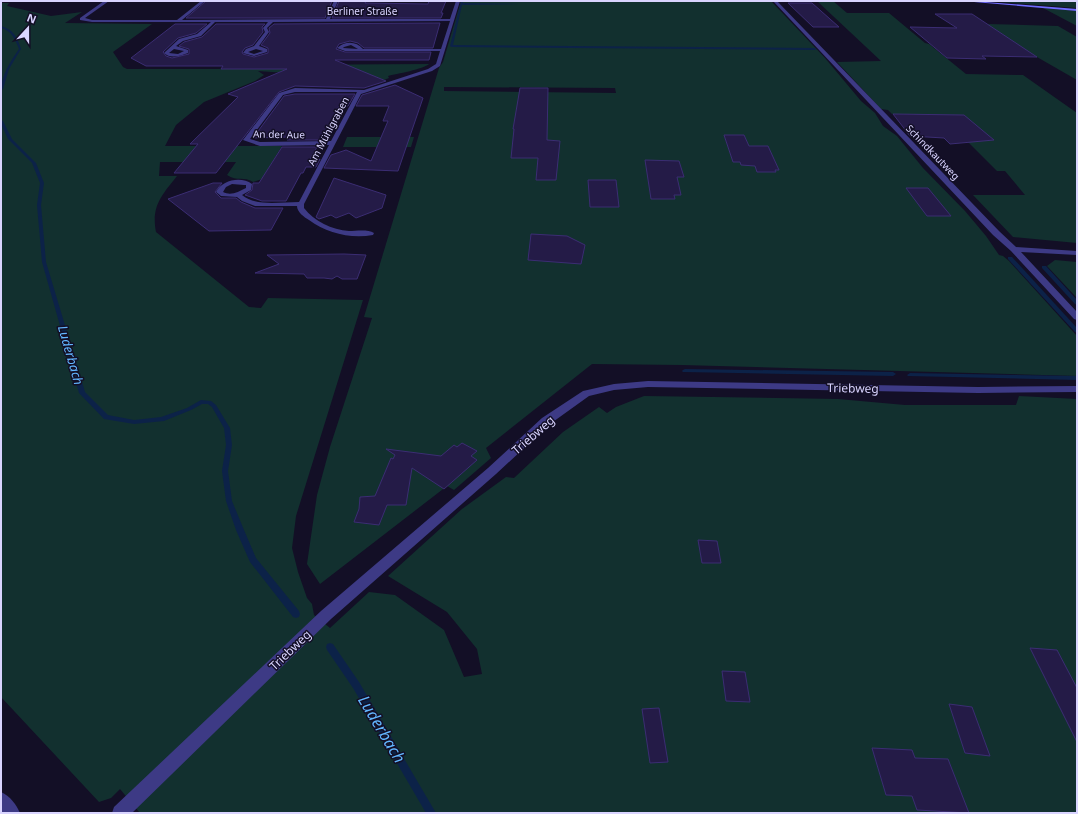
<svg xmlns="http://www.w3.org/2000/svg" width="1078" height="814" viewBox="0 0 1078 814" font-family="'Noto Sans',sans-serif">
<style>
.green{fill:#12302f;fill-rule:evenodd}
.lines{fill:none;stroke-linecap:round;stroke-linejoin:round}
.stream{fill:#0c2248;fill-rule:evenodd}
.building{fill:#241b47;stroke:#3b2d73}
.street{fill:#3d3a85;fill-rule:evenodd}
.secondary{fill:#6f6bff;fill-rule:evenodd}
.labels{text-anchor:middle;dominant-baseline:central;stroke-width:3;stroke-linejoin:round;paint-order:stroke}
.far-street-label{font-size:10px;fill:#d9d4ff;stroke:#130f26}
.street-label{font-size:12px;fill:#d9d4ff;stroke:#130f26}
.water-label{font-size:13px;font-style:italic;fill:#62b6ff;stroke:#130f26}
.near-water-label{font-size:16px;font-style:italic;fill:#62b6ff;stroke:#130f26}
</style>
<rect width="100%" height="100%" fill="#130f26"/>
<!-- green -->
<g class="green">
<path d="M461 1H771L825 58 861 101 875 113 883 126 897 136 923 168 965 211 986 236 999 255 1003 256 1009 261 1077 336V376L682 365 592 364 486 448 491 458 454 490 447 486 320 584 307 564 317 495 330 447 372 318 364 317 439 68 443 62ZM444 87 615 88 616 93 444 91Z"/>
<polygon points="817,1 833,1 847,13 889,13 925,43 929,44 966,74 1023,75 1077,113 1077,243 1013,237 973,195 1025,195 1005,171 997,171 961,135 913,114 892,114 888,110 881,109 837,62 881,61"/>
<polygon points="986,1 1077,1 1077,8"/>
<path d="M1 3H9L7 6 51 16 82 12 65 23 152 24 113 52 123 67 127 69H245L259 65 429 64C424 69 396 74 388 76L389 78 384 80 373 76 286 73 258 71 264 75 255 81 204 102 176 125 165 146H282L262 179 253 182C244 176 237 182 227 175L236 162H160L159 176H177C162 195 151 206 156 232L249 307 261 308 268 298 363 300 296 516 292 548 298 572 307 598 312 604 314 615 330 628 369 592 395 595 444 630 464 677 482 674 477 649 447 612 388 576 462 509 506 477 514 478 563 432 599 407 607 413 616 407 644 396 838 399 905 405H1016L1019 396 1077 399V813H140L120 789 111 798 99 802 1 697Z"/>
<polygon points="1043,8 1077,11 1077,26"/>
<polygon points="987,24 1058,26 1077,37 1077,80 1023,49"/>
<polygon points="347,137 414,137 411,147 343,147"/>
<polygon points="1055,260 1077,262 1077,298 1047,266"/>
</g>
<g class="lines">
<!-- stream -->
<g class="stream">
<polygon points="461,1 463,1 463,3 519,4 462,5 453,45 815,48 816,49 815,50 451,47 450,46"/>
<polygon points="516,1 547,1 546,2"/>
<path d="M1 26C14 30 17 37 21 49L9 69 3 89 1 90C1 75 11 61 19 49 15 39 12 31 1 28Z"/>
<polygon points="1,120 3,121 12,139 36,163 44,183 41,205 46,262 85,392 108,415 134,420 161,417 187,408 201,400 211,401 216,405 230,428 232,445 228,471 232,501 244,530 256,558 299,611 300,614 299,617 296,618 293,617 250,562 236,530 226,501 222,471 226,445 224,428 212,407 208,404 202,404 191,410 164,421 134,424 104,419 79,393 42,262 37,205 40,183 32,163 8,139 1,124"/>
<polygon points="1008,257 1012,257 1077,328 1077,333 1075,332 1008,259"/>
<polygon points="1042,266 1046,266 1077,300 1077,305 1075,304 1042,268"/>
<polygon points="685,369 893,372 896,374 893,376 683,372 682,371 683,370"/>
<polygon points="910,373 1077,376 1077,380 908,376 907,375"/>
<polygon points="330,643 333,644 359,682 436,813 426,813 353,688 327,650 326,647 327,644"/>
</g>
</g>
<!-- building -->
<g class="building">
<polygon points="206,1 332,1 325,18 186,18"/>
<polygon points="339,1 366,1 365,3 428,4 429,1 446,1 441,13 443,13 441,18 332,18"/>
<polygon points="788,3 812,3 839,27 813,27"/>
<polygon points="935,14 972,14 1037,57 982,56 986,59 947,58 910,27 957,28"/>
<polygon points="440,23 433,48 364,48 358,43 350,41 339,44 336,49 345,52 431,52 429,60 335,60 386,81 364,88 295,86 279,92 216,173 174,173 198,144 190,144 238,97 228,94 287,69 221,69 223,66 146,66 131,58 175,24 207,24 196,33 178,38 163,52 166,56 172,58 189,54 189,49 179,46 184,42 202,37 216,24 265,24 262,27 263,32 253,45 245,48 242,52 243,54 254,57 268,53 268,48 261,45 270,33 269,28 274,24"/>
<polygon points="395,85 423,98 398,171 324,168 331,155 346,150 371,161 388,121 383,121 389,106 356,106 362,95"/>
<polygon points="520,88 548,88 547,140 560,141 556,180 536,180 538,158 511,158 514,129 513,129"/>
<polygon points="295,94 355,94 348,106 339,106 321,140 287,140 289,137 253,138 284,96"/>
<polygon points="893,114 964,115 994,140 950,144 944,138 910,136"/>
<polygon points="724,135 744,135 749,146 768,146 779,170 775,170 776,172 757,172 755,166 741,165 740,162 733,162"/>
<polygon points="282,147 317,147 308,163 320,159 316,167 306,167 303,173 301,173 286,201 262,201 245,195 252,190 253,183 259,183"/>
<polygon points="645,160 679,161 684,177 677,177 681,195 674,195 675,199 651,199"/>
<polygon points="334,178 386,195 382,208 356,218 349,213 336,218 331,215 319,219 316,217"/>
<polygon points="588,180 616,180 619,207 590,207"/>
<polygon points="213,183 222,183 215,192 221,198 236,198 241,202 255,208 283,208 271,230 209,231 168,199"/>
<polygon points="906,188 928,188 951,216 927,216"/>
<polygon points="531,234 567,236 585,245 581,264 528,260"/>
<polygon points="344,254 366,255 357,279 342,279 337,276 332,279 324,278 307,278 304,274 255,273 279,264 267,255"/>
<polygon points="462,443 477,451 471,456 477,460 444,489 412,468 406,505 387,505 379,525 354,522 359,509 360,497 375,496 391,458 393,459 395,455 386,449 441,456 454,445 457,447"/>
<polygon points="698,540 717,541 721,563 702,563"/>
<polygon points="1030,648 1057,650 1077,688 1077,742"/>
<polygon points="722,671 745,672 750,702 726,701"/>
<polygon points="949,704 972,707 990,756 965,753"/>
<polygon points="659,708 668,762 650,763 642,709"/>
<polygon points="872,748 912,750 915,758 948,759 969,813 917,810 912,796 886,795"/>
</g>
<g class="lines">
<!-- street -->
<g class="street">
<path d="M104 1H109L85 18 92 20H177L201 1H205L182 20 326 19 334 1H338L330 19H450L456 1H460L440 66 432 71 361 94 304 204V208C314 221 332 230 349 231 356 231 368 229 374 233L373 235C350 239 327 233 309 220 304 217 297 212 297 206H255L242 201 237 197 221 196 216 192C222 180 241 176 252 184L251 190 242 195C256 207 281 202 299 202L329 145 260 146 243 140 279 93 295 88 364 90 428 69 436 64 440 51H345L337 48C345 41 356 41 363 49H441L450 21 273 22 267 28 269 32 259 46 267 49V52L254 56 243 53 246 49 254 46 265 32 263 28 268 22H215L201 36 183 41 176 46 188 50V53C180 56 170 59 164 53L179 39 197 34 211 22H92L80 20V18ZM351 45 358 49 343 48 344 47ZM174 49 184 51 178 54 169 53ZM256 49 263 51 254 54 248 52ZM295 92H357L331 141 260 142 250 139 283 95ZM232 184 244 185H246V188C238 192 231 196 223 192L226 187Z"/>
<polygon points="773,1 777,1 999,231 1016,247 1077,251 1077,255 1021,252 1077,312 1077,320 1074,319 1011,251 993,235"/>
<polygon points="648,381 978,387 1077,386 1077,392 978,393 648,387 614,390 589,396 550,424 496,474 331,619 132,813 112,813 114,807 321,611 488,468 542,418 583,391 614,384"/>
<path d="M1 792C10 796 16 804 20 813H1Z"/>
</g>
<!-- secondary -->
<polygon class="secondary" points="972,1 1077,9 1077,11 974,2"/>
</g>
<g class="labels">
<!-- far-street labels -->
<g class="far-street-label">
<text x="362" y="11">Berliner Straße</text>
<text transform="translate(328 131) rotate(-62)">Am Mühlgraben</text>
<text transform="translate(279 134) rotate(1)">An der Aue</text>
<text transform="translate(933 152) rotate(46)">Schindkautweg</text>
</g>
<!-- street labels -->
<g class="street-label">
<text transform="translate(853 388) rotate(1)">Triebweg</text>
<text transform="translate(533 435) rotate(-41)">Triebweg</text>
<text transform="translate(290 650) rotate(-44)">Triebweg</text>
</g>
<!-- water labels -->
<g class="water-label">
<text transform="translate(71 355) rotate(74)">Luderbach</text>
</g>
<!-- near-water labels -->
<g class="near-water-label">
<text transform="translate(382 729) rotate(59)">Luderbach</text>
</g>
</g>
<!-- border -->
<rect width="1078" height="814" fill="none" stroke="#d9d4ff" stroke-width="4"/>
<!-- north arrow -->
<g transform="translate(28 28) rotate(21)" stroke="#130f26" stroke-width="3" paint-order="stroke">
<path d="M0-3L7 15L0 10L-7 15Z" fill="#d9d4ff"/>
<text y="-6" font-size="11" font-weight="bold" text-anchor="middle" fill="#d9d4ff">N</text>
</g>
</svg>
